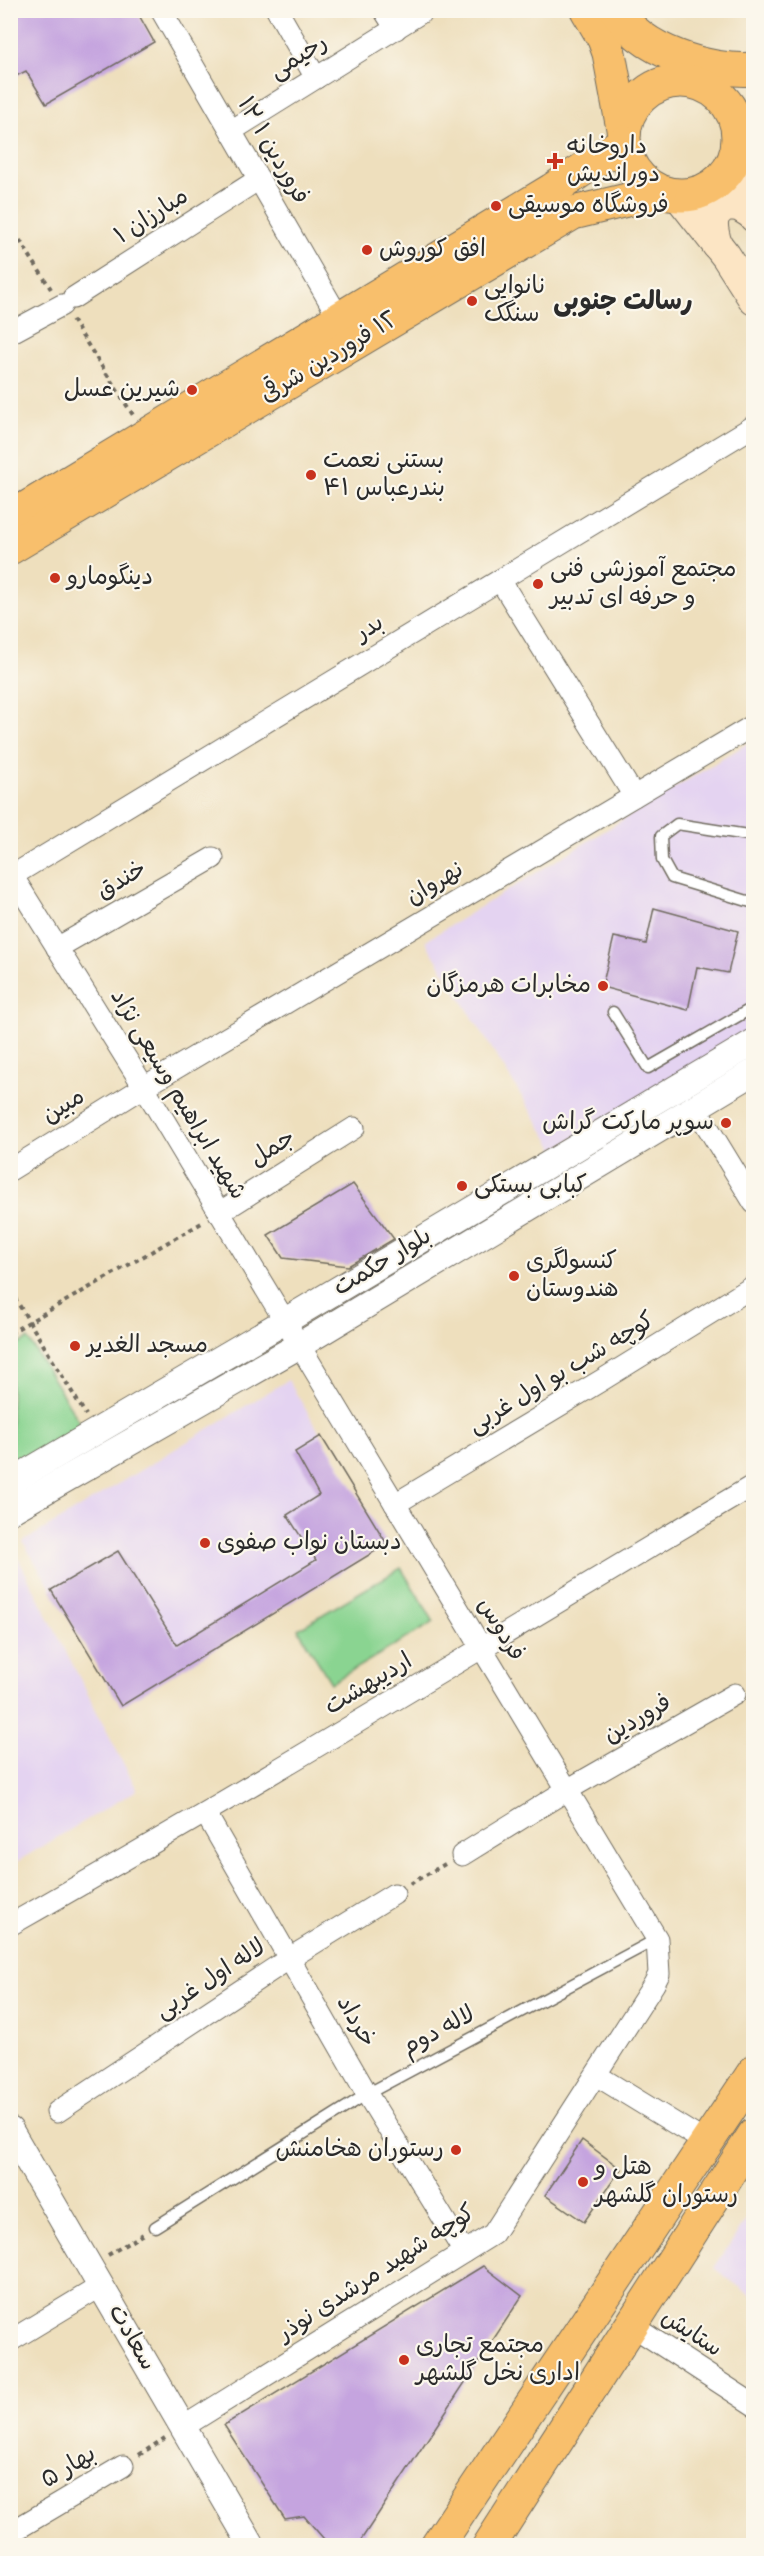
<svg xmlns="http://www.w3.org/2000/svg" width="764" height="2556" viewBox="0 0 764 2556" font-family="'Indie Flower','Playpen Sans Arabic',sans-serif">
<style>
.built{fill:#e4d3f1}
.green{fill:#8ad491;stroke:#5a805e;stroke-width:1.5}
.building{fill:#c5a4df}
.lines{fill:none;stroke-linecap:round;stroke-linejoin:round}
.service-casing{stroke:#6f6a5e;stroke-width:13}
.minor-casing{stroke:#6f6a5e;stroke-width:23}
.tertiary-casing{stroke:#6f6a5e;stroke-width:28}
.secondary-casing{stroke:#6f6a5e;stroke-width:32}
.primary-casing{stroke:#6f6a5e;stroke-width:35}
.path{stroke:#6f6a5e;stroke-width:4;stroke-dasharray:4.5 4.5;stroke-linecap:butt}
.service{stroke:#fff;stroke-width:10}
.minor{stroke:#fff;stroke-width:21}
.tertiary{stroke:#fff;stroke-width:26}
.secondary{stroke:#fce5c4;stroke-width:30}
.primary{stroke:#f8bf6c;stroke-width:33}
.poi-dot{fill:#c8321e;stroke:#fbf7ec;stroke-width:2}
.labels{text-anchor:middle;dominant-baseline:central;stroke-width:4.5;stroke-linejoin:round;paint-order:stroke}
.street-label{font-size:24px;fill:#2b2b2b;stroke:#fbf7ec}
.poi-label{font-size:24px;fill:#2b2b2b;stroke:#fbf7ec;text-anchor:start}
.neighbourhood-label{font-size:26px;font-weight:bold;fill:#2b2b2b;stroke:#fbf7ec}
</style>
<rect width="100%" height="100%" fill="#fbf7ec"/>
<filter id="ink" filterUnits="userSpaceOnUse"><feTurbulence type="fractalNoise" baseFrequency=".0167" numOctaves="2"/><feDisplacementMap in="SourceGraphic" scale="12" xChannelSelector="R" yChannelSelector="G"/><feConvolveMatrix kernelMatrix="1 2 1 2 8 2 1 2 1" color-interpolation-filters="sRGB"/></filter>
<filter id="wash" filterUnits="userSpaceOnUse"><feTurbulence type="fractalNoise" baseFrequency=".008" numOctaves="4" result="noise"/><feDisplacementMap in="SourceGraphic" scale="24" xChannelSelector="R" yChannelSelector="G"/><feGaussianBlur stdDeviation="1.35" result="paint"/><feColorMatrix in="noise" values="0 0 0 0 0 0 0 0 0 0 0 0 0 0 0 0 0 1.4 0 .05"/><feComposite in="paint" operator="in"/></filter>
<g filter="url(#wash)">
<rect width="100%" height="100%" fill="#eedfbd"/>
<!-- built -->
<g class="built">
<polygon points="753,740 753,1030 555,1150 425,941"/>
<polygon points="288,1380 387,1544 121,1706 23,1542"/>
<polygon points="17,1556 137,1790 11,1865 10,1560"/>
<polygon points="753,2210 753,2297 714,2268"/>
</g>
<!-- green -->
<g class="green">
<polygon points="28,1339 84,1429 11,1473 11,1349"/>
<polygon points="401,1568 434,1622 331,1683 298,1629"/>
</g>
<g id="blocks">
<!-- building -->
<g class="building">
<polygon points="10,10 136,10 154,42 46,104 26,71 10,79"/>
<polygon points="654,908 738,931 728,973 697,967 688,1010 602,987 614,937 646,944"/>
<polygon points="353,1184 394,1239 348,1266 283,1258 268,1235"/>
<polygon points="321,1436 387,1544 121,1706 51,1590 118,1551 177,1645 316,1560 287,1515 319,1495 295,1452"/>
<polygon points="582,2140 621,2169 584,2222 545,2195"/>
<polygon points="483,2266 522,2296 357,2546 330,2546 304,2516 285,2519 224,2425"/>
</g>
</g>
</g>
<g filter="url(#ink)">
<use href="#blocks" fill-opacity="0" stroke="#6f6a5e" stroke-width="1.5"/>
<g class="lines">
<!-- service casing -->
<g class="service-casing">
<g id="service">
<polyline points="754,836 677,824 661,836 662,860 672,878 754,903"/>
<polyline points="613,1012 648,1068 754,1007"/>
<polyline points="155,2227 367,2094 657,1939"/>
</g>
</g>
<!-- minor casing -->
<g class="minor-casing">
<g id="minor">
<polyline points="161,10 339,318"/>
<polyline points="277,10 316,78"/>
<polyline points="384,10 396,29"/>
<polyline points="231,131 425,10"/>
<polyline points="73,298 259,179"/>
<polyline points="10,333 62,305"/>
<polyline points="500,580 634,796"/>
<polyline points="10,872 144,1087 657,1939 659,1974 654,1984 493,2234 183,2427"/>
<polyline points="10,877 754,426"/>
<polyline points="57,948 213,858"/>
<polyline points="696,1108 754,1203"/>
<polyline points="10,1170 144,1087 754,725"/>
<polyline points="219,1213 354,1128"/>
<polyline points="395,1504 602,1380 754,1286"/>
<polyline points="206,1814 367,2094 464,2252"/>
<polyline points="462,1855 567,1790 735,1694"/>
<path d="M10 1925C261 1783 506 1632 754 1485"/>
<polyline points="596,2075 707,2143"/>
<polyline points="57,2112 290,1958 394,1894"/>
<polyline points="631,2325 754,2405"/>
<polyline points="10,2341 101,2286"/>
<polyline points="10,2533 123,2466"/>
</g>
</g>
<!-- tertiary casing -->
<g class="tertiary-casing">
<g id="tertiary">
<polyline points="10,1482 285,1321 754,1042"/>
<polyline points="10,1511 300,1345 754,1072"/>
<polyline points="10,2130 252,2546"/>
</g>
</g>
<!-- secondary casing -->
<g class="secondary-casing">
<g id="secondary">
<polyline points="734,161 754,217"/>
<polyline points="678,195 726,256 754,300"/>
<path d="M717 245C712 228 708 213 728 205L739 206 752 214"/>
</g>
</g>
<!-- primary casing -->
<g class="primary-casing">
<g id="primary">
<polyline points="587,10 604,39 609,53 624,134"/>
<path d="M617 10C639 51 710 73 754 69"/>
<circle cx="681" cy="138" r="57"/>
<polyline points="10,518 552,190 624,142"/>
<polyline points="10,548 573,213 660,192"/>
<polyline points="437,2546 754,2072"/>
<polyline points="489,2546 754,2135"/>
</g>
</g>
<!-- path -->
<g class="path">
<polyline points="10,225 51,289"/>
<polyline points="72,320 133,415"/>
<polyline points="10,1290 86,1415"/>
<polyline points="10,1333 205,1221"/>
<polyline points="410,1884 445,1864"/>
<polyline points="108,2255 145,2233"/>
<polyline points="139,2455 165,2438"/>
</g>
<!-- service -->
<use href="#service" class="service"/>
<!-- minor -->
<use href="#minor" class="minor"/>
<!-- tertiary -->
<use href="#tertiary" class="tertiary"/>
<!-- secondary -->
<use href="#secondary" class="secondary"/>
<!-- primary -->
<use href="#primary" class="primary"/>
</g>
</g>
<!-- markers -->
<g class="poi-dot">
<path d="M552 152h6v6h6v6h-6v6h-6v-6h-6v-6h6z"/>
<circle cx="496" cy="206" r="6"/>
<circle cx="367" cy="250" r="6"/>
<circle cx="472" cy="301" r="6"/>
<circle cx="192" cy="390" r="6"/>
<circle cx="311" cy="475" r="6"/>
<circle cx="55" cy="578" r="6"/>
<circle cx="538" cy="584" r="6"/>
<circle cx="603" cy="986" r="6"/>
<circle cx="726" cy="1123" r="6"/>
<circle cx="462" cy="1186" r="6"/>
<circle cx="514" cy="1276" r="6"/>
<circle cx="75" cy="1346" r="6"/>
<circle cx="205" cy="1543" r="6"/>
<circle cx="456" cy="2150" r="6"/>
<circle cx="583" cy="2182" r="6"/>
<circle cx="404" cy="2360" r="6"/>
</g>
<g class="labels">
<!-- street labels -->
<g class="street-label">
<text transform="translate(299 58) rotate(-32)">رحیمی</text>
<text transform="translate(272 151) rotate(60)">۱۲ فروردین ۱</text>
<text transform="translate(152 217) rotate(-33)">مبارزان ۱</text>
<text transform="translate(330 358) rotate(-31)">١٢ فروردین شرقی</text>
<text transform="translate(370 629) rotate(-31)">بدر</text>
<text transform="translate(122 881) rotate(-30)">خندق</text>
<text transform="translate(436 884) rotate(-31)">نهروان</text>
<text transform="translate(177 1095) rotate(59)">شهید ابراهیم وسیعی نژاد</text>
<text transform="translate(64 1107) rotate(-32)">مبین</text>
<text transform="translate(273 1149) rotate(-32)">جمل</text>
<text transform="translate(383 1263) rotate(-31)">بلوار حکمت</text>
<text transform="translate(562 1374) rotate(-31)">کوچه شب بو اول غربی</text>
<text transform="translate(500 1630) rotate(59)">فردوس</text>
<text transform="translate(369 1685) rotate(-31)">اردیبهشت</text>
<text transform="translate(638 1720) rotate(-30)">فروردین</text>
<text transform="translate(211 1980) rotate(-33)">لاله اول غربی</text>
<text transform="translate(355 2022) rotate(60)">خرداد</text>
<text transform="translate(439 2032) rotate(-28)">لاله دوم</text>
<text transform="translate(377 2274) rotate(-33)">کوچه شهید مرشدی نوذر</text>
<text transform="translate(691 2334) rotate(33)">ستایش</text>
<text transform="translate(131 2338) rotate(60)">سعادت</text>
<text transform="translate(69 2468) rotate(-31)">بهار ۵</text>
</g>
<!-- poi labels -->
<g class="poi-label">
<text x="567" y="147">داروخانه<tspan x="567" dy="28">دوراندیش</tspan></text>
<text x="508" y="206">فروشگاه موسیقی</text>
<text x="379" y="250">افق کوروش</text>
<text x="484" y="287">نانوایی<tspan x="484" dy="28">سنگک</tspan></text>
<text x="180" y="390" text-anchor="end">شیرین عسل</text>
<text x="323" y="461">بستنی نعمت<tspan x="323" dy="28">بندرعباس ۴۱</tspan></text>
<text x="550" y="570">مجتمع آموزشی فنی<tspan x="550" dy="28">و حرفه ای تدبیر</tspan></text>
<text x="67" y="578">دینگومارو</text>
<text x="591" y="986" text-anchor="end">مخابرات هرمزگان</text>
<text x="714" y="1123" text-anchor="end">سوپر مارکت گراش</text>
<text x="474" y="1186">کبابی بستکی</text>
<text x="526" y="1262">کنسولگری<tspan x="526" dy="28">هندوستان</tspan></text>
<text x="87" y="1346">مسجد الغدیر</text>
<text x="217" y="1543">دبستان نواب صفوی</text>
<text x="444" y="2150" text-anchor="end">رستوران هخامنش</text>
<text x="595" y="2168">هتل و<tspan x="595" dy="28">رستوران گلشهر</tspan></text>
<text x="416" y="2346">مجتمع تجاری<tspan x="416" dy="28">اداری نخل گلشهر</tspan></text>
</g>
<!-- neighbourhood labels -->
<g class="neighbourhood-label">
<text x="623" y="303">رسالت جنوبی</text>
</g>
</g>
<!-- margin -->
<rect width="764" height="2556" fill="none" stroke="#fbf7ec" stroke-width="36"/>
</svg>
